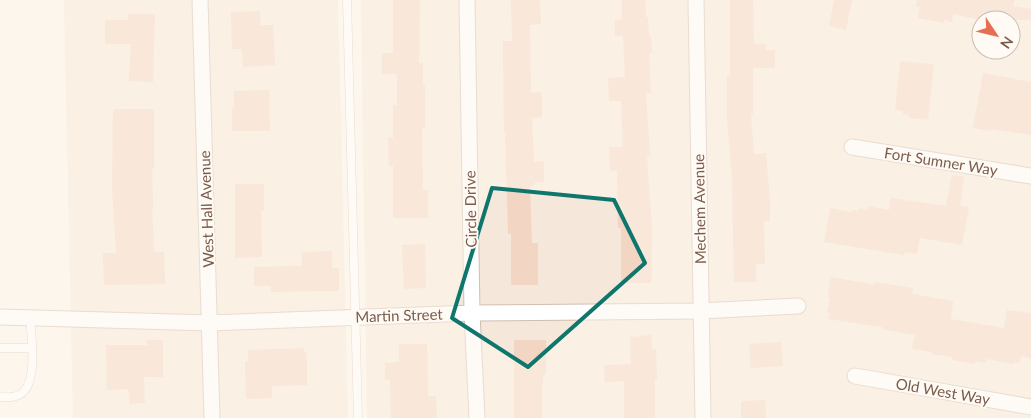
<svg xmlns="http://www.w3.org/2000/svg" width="1031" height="418" viewBox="0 0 1031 418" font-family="Lato,sans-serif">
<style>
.residential{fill:#f5e8da;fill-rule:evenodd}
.building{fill:#f3d5c3}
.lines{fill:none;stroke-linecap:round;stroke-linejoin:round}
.service-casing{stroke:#d1beb0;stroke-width:9}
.minor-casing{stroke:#d1beb0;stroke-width:17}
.service{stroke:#fff;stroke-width:8}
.minor{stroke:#fff;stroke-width:15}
.marked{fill:none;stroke:#0f766e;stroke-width:4;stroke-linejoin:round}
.labels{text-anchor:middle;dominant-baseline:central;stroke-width:4;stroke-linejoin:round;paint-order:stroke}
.street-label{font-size:15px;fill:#7a5c4d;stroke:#fffaf3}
</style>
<rect width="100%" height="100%" fill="#fdf6ec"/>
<!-- residential -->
<g class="residential">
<polygon points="64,0 338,0 348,418 73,418"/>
<path d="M361 0H1031V418H367ZM981 20H1011V50H981Z"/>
</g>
<!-- building -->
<g class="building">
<polygon points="393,0 420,0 419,63 423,63 423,85 425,85 425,128 422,128 423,190 428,190 428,218 393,218 393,166 389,166 388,138 393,138 393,105 397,105 397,74 382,74 382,53 393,53"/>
<polygon points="511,0 540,0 541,24 530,25 531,93 541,92 542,101 542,117 532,118 534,162 544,161 544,182 535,182 535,185 530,186 532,243 538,243 538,285 511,285 511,234 508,234 505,133 504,133 503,41 512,41"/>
<polygon points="622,0 645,0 646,17 648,17 649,36 651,36 652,53 649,53 651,93 646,93 650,156 647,156 652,230 651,283 621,283 621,228 618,228 617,170 610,171 609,147 623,147 621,101 609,101 608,78 625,77 623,36 615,36 615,20 622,20"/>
<polygon points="730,0 753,0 754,44 766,44 766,50 775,50 775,68 753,68 753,115 751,115 754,154 766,153 770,200 770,221 764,221 765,264 756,264 756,282 734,282 732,178 727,117 727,76 730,76"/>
<polygon points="834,0 852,0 846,30 829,26"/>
<polygon points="917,0 1015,0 1013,6 1031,9 1031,20 980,20 953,14 952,22 944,20 944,23 918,18 920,7 916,7"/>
<polygon points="260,11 261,25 273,25 275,65 243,67 242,49 232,49 231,12"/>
<polygon points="128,14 155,14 153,82 129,81 131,44 105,44 105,20 128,20"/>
<polygon points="900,61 934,64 928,120 909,118 909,115 903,114 903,111 895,110"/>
<polygon points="983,73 1031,82 1031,135 991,129 991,131 973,128"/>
<polygon points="269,90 270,131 232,131 232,108 234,108 234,91"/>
<polygon points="113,109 154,109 154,169 152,169 153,208 152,208 154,252 164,252 165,284 104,285 103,253 116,253 112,189"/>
<polygon points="952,175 964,177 960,206 969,207 962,245 920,238 917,254 905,252 904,255 824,242 830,208 851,212 852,210 858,211 859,208 867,210 868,206 889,210 891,198 946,206"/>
<polygon points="235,184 264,184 264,211 261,211 262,257 235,258"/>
<polygon points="425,244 426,288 404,289 402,245"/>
<polygon points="332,251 332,268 339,268 339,291 271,292 271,286 254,286 254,267 302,266 302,252"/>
<polygon points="831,277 875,285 875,282 913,288 912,294 953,301 951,319 1004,328 1007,310 1031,313 1031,358 1021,356 1020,363 1014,362 1013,364 987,359 986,363 975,361 975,364 952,360 952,357 931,354 932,352 912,349 915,335 882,329 882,327 875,326 828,319 830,313 827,312 830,298 828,298 829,293 828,293"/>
<polygon points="651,335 652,349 656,349 657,380 655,380 655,418 624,418 624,381 605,382 604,365 631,364 630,337"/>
<polygon points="146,340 163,340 163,377 144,377 145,403 130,404 128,389 107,390 106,345 147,345"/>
<polygon points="514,340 546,340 546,375 543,374 543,383 542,383 542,418 514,418"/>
<polygon points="781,342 783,366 751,368 749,344"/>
<polygon points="399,344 427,344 428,396 436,396 437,418 391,418 390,379 385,380 385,363 399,362"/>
<polygon points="304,348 305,353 307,353 307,385 272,386 272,398 246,399 245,361 248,361 248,350"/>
<polygon points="765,400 766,418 741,418 741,401"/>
</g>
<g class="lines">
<!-- service casing -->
<g class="service-casing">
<g id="service">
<polyline points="347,0 358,418"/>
<polyline points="0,348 32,348"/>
<path d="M0 397C5 397 11 398 16 396 40 390 31 336 30 317"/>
</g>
</g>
<!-- minor casing -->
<g class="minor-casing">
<g id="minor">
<polyline points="200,0 212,418"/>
<polyline points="467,0 472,313 477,418"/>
<polyline points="696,0 703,418"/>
<polyline points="852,147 1031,176"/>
<polyline points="0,317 210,323 472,313 700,311 798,306"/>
<polyline points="855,376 1031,407"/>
</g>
</g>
<!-- service -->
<use href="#service" class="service"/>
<!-- minor -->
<use href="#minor" class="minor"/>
</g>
<!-- marked area -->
<path d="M0 0H1031V418H0ZM492 188 614 200 645 263 528 367 452 318Z" fill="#fdf6ec" fill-opacity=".55" fill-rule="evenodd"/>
<path class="marked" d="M492 188 614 200 645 263 528 367 452 318Z"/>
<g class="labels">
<!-- street labels -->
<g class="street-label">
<text transform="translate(941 161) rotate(9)">Fort Sumner Way</text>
<text transform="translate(206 209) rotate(-92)">West Hall Avenue</text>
<text transform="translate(470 209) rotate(-91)">Circle Drive</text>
<text transform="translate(699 209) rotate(-91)">Mechem Avenue</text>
<text transform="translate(399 315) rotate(-2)">Martin Street</text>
<text transform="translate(943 391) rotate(10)">Old West Way</text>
</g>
</g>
<!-- north arrow -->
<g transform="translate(996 35) rotate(125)"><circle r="24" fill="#fffaf3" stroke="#cabbb1"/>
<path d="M0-4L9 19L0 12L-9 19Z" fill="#e76f51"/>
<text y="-8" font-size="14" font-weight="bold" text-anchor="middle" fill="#7a5c4d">N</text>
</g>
</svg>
